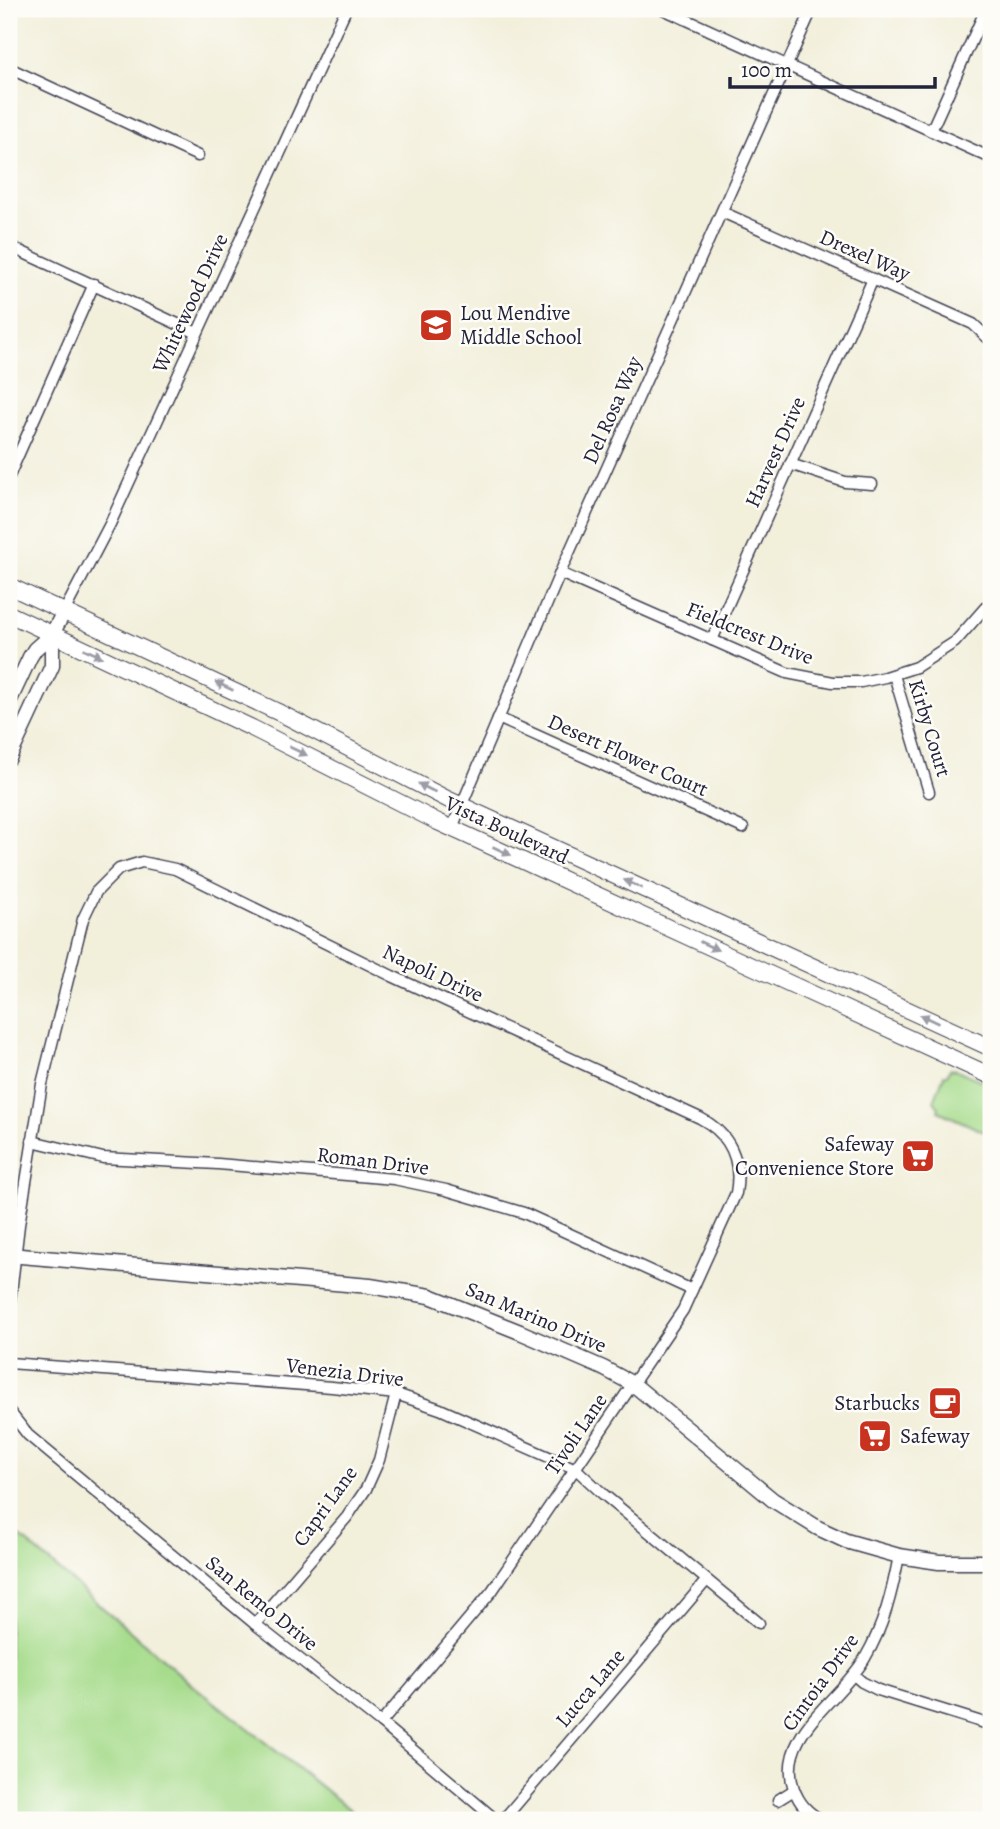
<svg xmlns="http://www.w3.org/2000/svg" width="1000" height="1829" viewBox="0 0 1000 1829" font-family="Alegreya,serif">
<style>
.green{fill:#a7dc8d;stroke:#647f64;stroke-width:2}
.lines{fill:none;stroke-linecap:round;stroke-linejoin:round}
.minor-casing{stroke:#414153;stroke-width:13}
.tertiary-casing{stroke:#414153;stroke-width:17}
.secondary-casing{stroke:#414153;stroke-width:18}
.minor{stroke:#fff;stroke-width:10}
.tertiary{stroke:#fff;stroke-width:14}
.secondary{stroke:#fff;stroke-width:16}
.oneway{fill:#9c9ca7}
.labels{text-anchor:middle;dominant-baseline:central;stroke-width:5;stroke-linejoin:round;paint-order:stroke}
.street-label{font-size:21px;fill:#22223b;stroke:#fdfcf7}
.poi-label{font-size:21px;fill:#22223b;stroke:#fdfcf7;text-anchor:start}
</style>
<rect width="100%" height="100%" fill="#fdfcf7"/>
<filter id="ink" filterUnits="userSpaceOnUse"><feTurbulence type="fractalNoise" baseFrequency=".0143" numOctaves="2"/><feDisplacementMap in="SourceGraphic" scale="14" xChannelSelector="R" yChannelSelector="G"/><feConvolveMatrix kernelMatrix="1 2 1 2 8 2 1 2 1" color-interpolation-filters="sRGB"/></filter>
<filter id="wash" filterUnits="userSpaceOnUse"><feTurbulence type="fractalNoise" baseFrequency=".00686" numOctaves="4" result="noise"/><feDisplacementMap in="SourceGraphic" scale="28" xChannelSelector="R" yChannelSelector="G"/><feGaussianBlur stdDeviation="1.57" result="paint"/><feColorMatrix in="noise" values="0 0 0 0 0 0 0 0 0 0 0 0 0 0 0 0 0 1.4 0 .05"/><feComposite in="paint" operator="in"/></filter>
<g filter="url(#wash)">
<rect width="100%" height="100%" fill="#f2efdb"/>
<!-- green -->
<g class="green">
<polygon points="950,1069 957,1070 991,1085 991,1135 938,1111 939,1108 934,1101 944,1075 947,1075"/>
<polygon points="9,1527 189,1682 363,1820 9,1820"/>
</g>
</g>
<g filter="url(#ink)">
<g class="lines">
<!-- minor casing -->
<g class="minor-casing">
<g id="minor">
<polyline points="663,9 991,158"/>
<polyline points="9,68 198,156"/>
<polyline points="931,131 986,9"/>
<polyline points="722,212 973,324 989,339"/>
<polyline points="9,246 197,333"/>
<polyline points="790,464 845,482 872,484"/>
<polyline points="9,476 94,284"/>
<polyline points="560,573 787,673 833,682 861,682 885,677 916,667 955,642 991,601"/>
<polyline points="64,612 110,524 346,9"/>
<polyline points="712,640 873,279"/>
<polyline points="894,675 929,792"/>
<polyline points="498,718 743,828"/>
<polyline points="452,828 560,573 812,9"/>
<polyline points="32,1141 103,1158 218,1164 394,1179 446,1190 524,1213 692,1290"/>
<path d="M9 1310 19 1225 42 1084 83 919 96 892 119 869 142 862 175 869 392 976 700 1118C730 1134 742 1160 736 1193L683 1310 492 1591 381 1723"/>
<polyline points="9,1363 332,1387 396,1394 440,1409 576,1469 603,1494 759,1623"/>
<polyline points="9,1411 28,1435 255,1624 381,1723 496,1820"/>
<polyline points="255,1624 347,1517 366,1489 379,1460 396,1394"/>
<polyline points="854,1675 862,1682 878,1690 991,1725"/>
<polyline points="778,1800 794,1790"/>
<polyline points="503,1820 706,1581"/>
<path d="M822 1820C809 1814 799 1803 794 1789 775 1735 842 1699 865 1658 884 1626 892 1592 899 1556"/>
</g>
</g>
<!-- tertiary casing -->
<g class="tertiary-casing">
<g id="tertiary">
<polyline points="9,702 30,657 35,649 52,634 64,612"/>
<polyline points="9,758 52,666 52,634"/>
<polyline points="9,1255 370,1286 430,1296 520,1332 603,1368 633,1384 773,1500 818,1528 846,1541 899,1556 939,1562 991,1562"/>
</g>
</g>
<!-- secondary casing -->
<g class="secondary-casing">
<g id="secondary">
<polyline points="9,586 280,713 447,799 991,1048"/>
<polyline points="9,614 252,728 438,822 991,1076"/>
</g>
</g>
<!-- minor -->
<use href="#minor" class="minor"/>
<!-- tertiary -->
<use href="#tertiary" class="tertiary"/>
<!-- secondary -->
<use href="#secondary" class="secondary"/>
</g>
<!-- one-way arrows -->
<defs><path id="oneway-solid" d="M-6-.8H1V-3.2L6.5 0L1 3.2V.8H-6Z" transform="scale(1.75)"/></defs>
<g class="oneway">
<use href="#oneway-solid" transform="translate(93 653) rotate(25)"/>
<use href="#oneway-solid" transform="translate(224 686) rotate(-154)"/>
<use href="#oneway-solid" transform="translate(298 751) rotate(26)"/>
<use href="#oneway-solid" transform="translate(427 788) rotate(-153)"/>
<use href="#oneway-solid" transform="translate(502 851) rotate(25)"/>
<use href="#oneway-solid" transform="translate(633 884) rotate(-155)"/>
<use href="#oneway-solid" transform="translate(709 946) rotate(25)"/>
<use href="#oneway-solid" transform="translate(929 1019) rotate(-155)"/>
</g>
</g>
<!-- icons -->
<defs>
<g id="school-square" transform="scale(1.75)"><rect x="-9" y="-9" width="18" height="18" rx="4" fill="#c8321e" stroke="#fdfcf7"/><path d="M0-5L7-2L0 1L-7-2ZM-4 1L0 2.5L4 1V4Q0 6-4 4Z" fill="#fff"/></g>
<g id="supermarket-square" transform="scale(1.75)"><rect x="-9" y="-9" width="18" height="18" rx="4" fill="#c8321e" stroke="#fdfcf7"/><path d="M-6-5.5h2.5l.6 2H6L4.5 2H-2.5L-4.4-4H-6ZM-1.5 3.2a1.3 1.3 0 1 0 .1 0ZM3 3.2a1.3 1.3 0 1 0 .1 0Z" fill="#fff"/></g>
<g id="cafe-square" transform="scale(1.75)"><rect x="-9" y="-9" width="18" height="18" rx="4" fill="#c8321e" stroke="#fdfcf7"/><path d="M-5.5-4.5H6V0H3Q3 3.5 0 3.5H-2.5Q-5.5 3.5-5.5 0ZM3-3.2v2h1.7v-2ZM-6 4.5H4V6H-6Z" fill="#fff"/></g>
</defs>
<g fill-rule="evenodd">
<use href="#school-square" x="436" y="325"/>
<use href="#supermarket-square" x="918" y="1156"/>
<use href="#cafe-square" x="945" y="1403"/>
<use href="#supermarket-square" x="875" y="1436"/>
</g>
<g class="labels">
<!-- street labels -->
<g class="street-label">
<text transform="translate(865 255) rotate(24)">Drexel Way</text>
<text transform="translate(190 303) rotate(-65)">Whitewood Drive</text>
<text transform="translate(612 410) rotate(-66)">Del Rosa Way</text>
<text transform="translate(775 452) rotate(-66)">Harvest Drive</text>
<text transform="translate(750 633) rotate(22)">Fieldcrest Drive</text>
<text transform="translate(930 728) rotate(73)">Kirby Court</text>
<text transform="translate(628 755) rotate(24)">Desert Flower Court</text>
<text transform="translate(507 830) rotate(25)">Vista Boulevard</text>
<text transform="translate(433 973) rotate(25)">Napoli Drive</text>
<text transform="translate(373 1161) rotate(7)">Roman Drive</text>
<text transform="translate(536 1317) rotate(23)">San Marino Drive</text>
<text transform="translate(345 1372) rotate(7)">Venezia Drive</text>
<text transform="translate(576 1434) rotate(-56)">Tivoli Lane</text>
<text transform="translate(325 1506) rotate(-54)">Capri Lane</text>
<text transform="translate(262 1603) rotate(39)">San Remo Drive</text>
<text transform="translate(820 1682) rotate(-54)">Cintoia Drive</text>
<text transform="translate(590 1688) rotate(-50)">Lucca Lane</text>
</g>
<!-- poi labels -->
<g class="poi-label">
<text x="460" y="313">Lou Mendive<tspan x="460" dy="24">Middle School</tspan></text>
<text x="894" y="1144" text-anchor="end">Safeway<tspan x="894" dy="24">Convenience Store</tspan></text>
<text x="920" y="1403" text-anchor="end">Starbucks</text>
<text x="900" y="1436">Safeway</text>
</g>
</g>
<!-- margin -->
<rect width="1000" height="1829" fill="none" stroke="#fdfcf7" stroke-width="35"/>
<!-- scale -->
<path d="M730 77v10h205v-10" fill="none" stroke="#22223b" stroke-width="3.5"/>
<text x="741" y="77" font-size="21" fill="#22223b" stroke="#fdfcf7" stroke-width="5" paint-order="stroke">100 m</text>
</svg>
